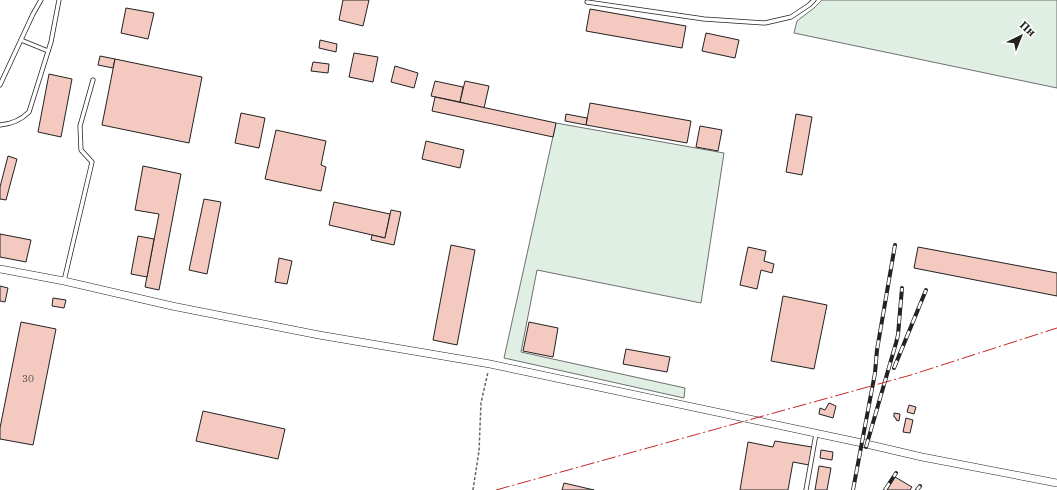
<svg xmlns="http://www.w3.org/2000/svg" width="1057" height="490" viewBox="0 0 1057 490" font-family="'IBM Plex Serif',serif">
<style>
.green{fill:#e0efe3;stroke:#6f6f6f}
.building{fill:#f3c9c0;stroke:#222}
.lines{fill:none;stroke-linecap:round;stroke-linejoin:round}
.lane-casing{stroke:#222;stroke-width:5}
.street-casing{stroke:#222;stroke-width:8}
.path{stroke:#646464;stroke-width:1.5;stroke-dasharray:3 2;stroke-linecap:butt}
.lane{stroke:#fff;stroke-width:3.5}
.street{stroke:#fff;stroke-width:7}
.rail-casing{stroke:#222;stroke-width:4}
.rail{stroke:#fff;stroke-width:2.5;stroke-dasharray:8;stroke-linecap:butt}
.power{stroke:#c62828;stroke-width:1;stroke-dasharray:14 3 2 3;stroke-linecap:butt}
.labels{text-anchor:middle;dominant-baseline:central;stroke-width:3;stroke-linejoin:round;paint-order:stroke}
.number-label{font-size:10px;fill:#564c4a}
</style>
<rect width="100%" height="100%" fill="#fff"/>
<!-- green -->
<g class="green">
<polygon points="822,0 1057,0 1057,88 794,33 797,21 814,8"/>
<polygon points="556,123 724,153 701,303 537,270 521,352 685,388 684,398 504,358"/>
</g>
<!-- building -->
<g class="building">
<polygon points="343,0 369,0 363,26 339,20"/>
<polygon points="126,8 154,13 148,39 121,33"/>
<polygon points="590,9 686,26 682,48 586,31"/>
<polygon points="706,33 739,40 735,58 702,51"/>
<polygon points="320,40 337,44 336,52 319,48"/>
<polygon points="354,53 378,57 373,82 349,77"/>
<polygon points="100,56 115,59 113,68 98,65"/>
<polygon points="115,59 202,77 189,143 102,125"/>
<polygon points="313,62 329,64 328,73 311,71"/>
<polygon points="395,66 418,73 414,88 391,82"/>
<polygon points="49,74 72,79 61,137 38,132"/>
<polygon points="435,81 463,87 460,102 431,96"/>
<polygon points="465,81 489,86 484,108 460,102"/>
<polygon points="435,97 556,123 553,137 432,111"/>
<polygon points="590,103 691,121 687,143 586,125"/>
<polygon points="241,113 265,118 259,148 235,143"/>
<polygon points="566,114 587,118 586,125 565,121"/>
<polygon points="796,114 812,117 802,175 786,172"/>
<polygon points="700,126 722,130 718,151 696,147"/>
<polygon points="276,130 326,141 321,165 326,167 321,191 265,179"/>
<polygon points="426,141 464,150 460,168 422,159"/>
<polygon points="8,156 17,159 6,200 0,199 0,187"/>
<polygon points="143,166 181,174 159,290 145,287 159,214 135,210"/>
<polygon points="204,199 221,202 207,274 189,270"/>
<polygon points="334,202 390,214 385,238 329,225"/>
<polygon points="391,210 401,212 394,245 371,240 372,235 385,238"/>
<polygon points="0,234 31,240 26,262 0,257"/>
<polygon points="138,236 154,239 147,277 131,274"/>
<polygon points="451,245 475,250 457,345 433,340"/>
<polygon points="748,247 766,251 764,261 774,264 772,273 761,270 757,289 740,285"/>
<polygon points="918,247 1057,273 1057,296 914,268"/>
<polygon points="279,258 292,261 287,284 275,282"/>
<polygon points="0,286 8,288 5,302 0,301"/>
<polygon points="783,296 827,305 814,369 771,361"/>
<polygon points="53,298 66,300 64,308 52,306"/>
<polygon points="21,322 56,329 33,445 0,439 0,428"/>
<polygon points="529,322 558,328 553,357 523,351"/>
<polygon points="626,349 670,357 667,372 623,364"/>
<polygon points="829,403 836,406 833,418 819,414 820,408 825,410"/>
<polygon points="909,405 916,407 914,414 907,412"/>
<polygon points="203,411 285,429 278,459 196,441"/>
<polygon points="894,413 900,414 899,421 896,420 896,418 894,417"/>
<polygon points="906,418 913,420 910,433 903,432"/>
<polygon points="775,441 812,447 809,465 793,462 788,490 740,490 748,442 773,447"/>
<polygon points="821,450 833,452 832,460 820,458"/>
<polygon points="819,466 831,468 827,490 815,490"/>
<polygon points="895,477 912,487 910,490 887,490"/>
<polygon points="564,483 594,490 562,490"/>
</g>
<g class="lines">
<!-- lane casing -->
<g class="lane-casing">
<g id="lane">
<polyline points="587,2 704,19 765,23 791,17 809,5 814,0"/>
<polyline points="21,40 48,51"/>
<polyline points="0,85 33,14 41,0"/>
<path d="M0 125C12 124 21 120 29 112L51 42 59 0"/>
<polyline points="64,281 92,162 81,150 80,126 93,80"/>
<polyline points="806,490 816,434"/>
</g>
</g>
<!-- street casing -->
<g class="street-casing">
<polyline id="street" points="0,269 64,281 172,306 319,335 490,364 862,443 922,457 1057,483"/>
</g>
<!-- path -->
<polyline class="path" points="473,490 479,451 481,403 488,372"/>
<!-- lane -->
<use href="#lane" class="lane"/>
<!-- street -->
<use href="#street" class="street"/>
<!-- rail casing -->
<g class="rail-casing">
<g id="rail">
<polyline points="894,368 926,290"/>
<polyline points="866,447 896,343 898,335 902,288"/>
<polyline points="853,490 875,373 877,350 895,245"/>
<polyline points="885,490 896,473"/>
<polyline points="917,490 920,486"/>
</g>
</g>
<!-- rail -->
<use href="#rail" class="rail"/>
<!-- power -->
<polyline class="power" points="496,490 911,375 1057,328"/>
</g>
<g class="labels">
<!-- number labels -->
<g class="number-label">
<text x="28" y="378">30</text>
</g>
</g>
<!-- north arrow -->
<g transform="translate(1021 36) rotate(43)" stroke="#ffffff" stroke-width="3" paint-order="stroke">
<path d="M0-3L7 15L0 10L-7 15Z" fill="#222222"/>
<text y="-6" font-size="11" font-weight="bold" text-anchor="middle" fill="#222222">Пн</text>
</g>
</svg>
